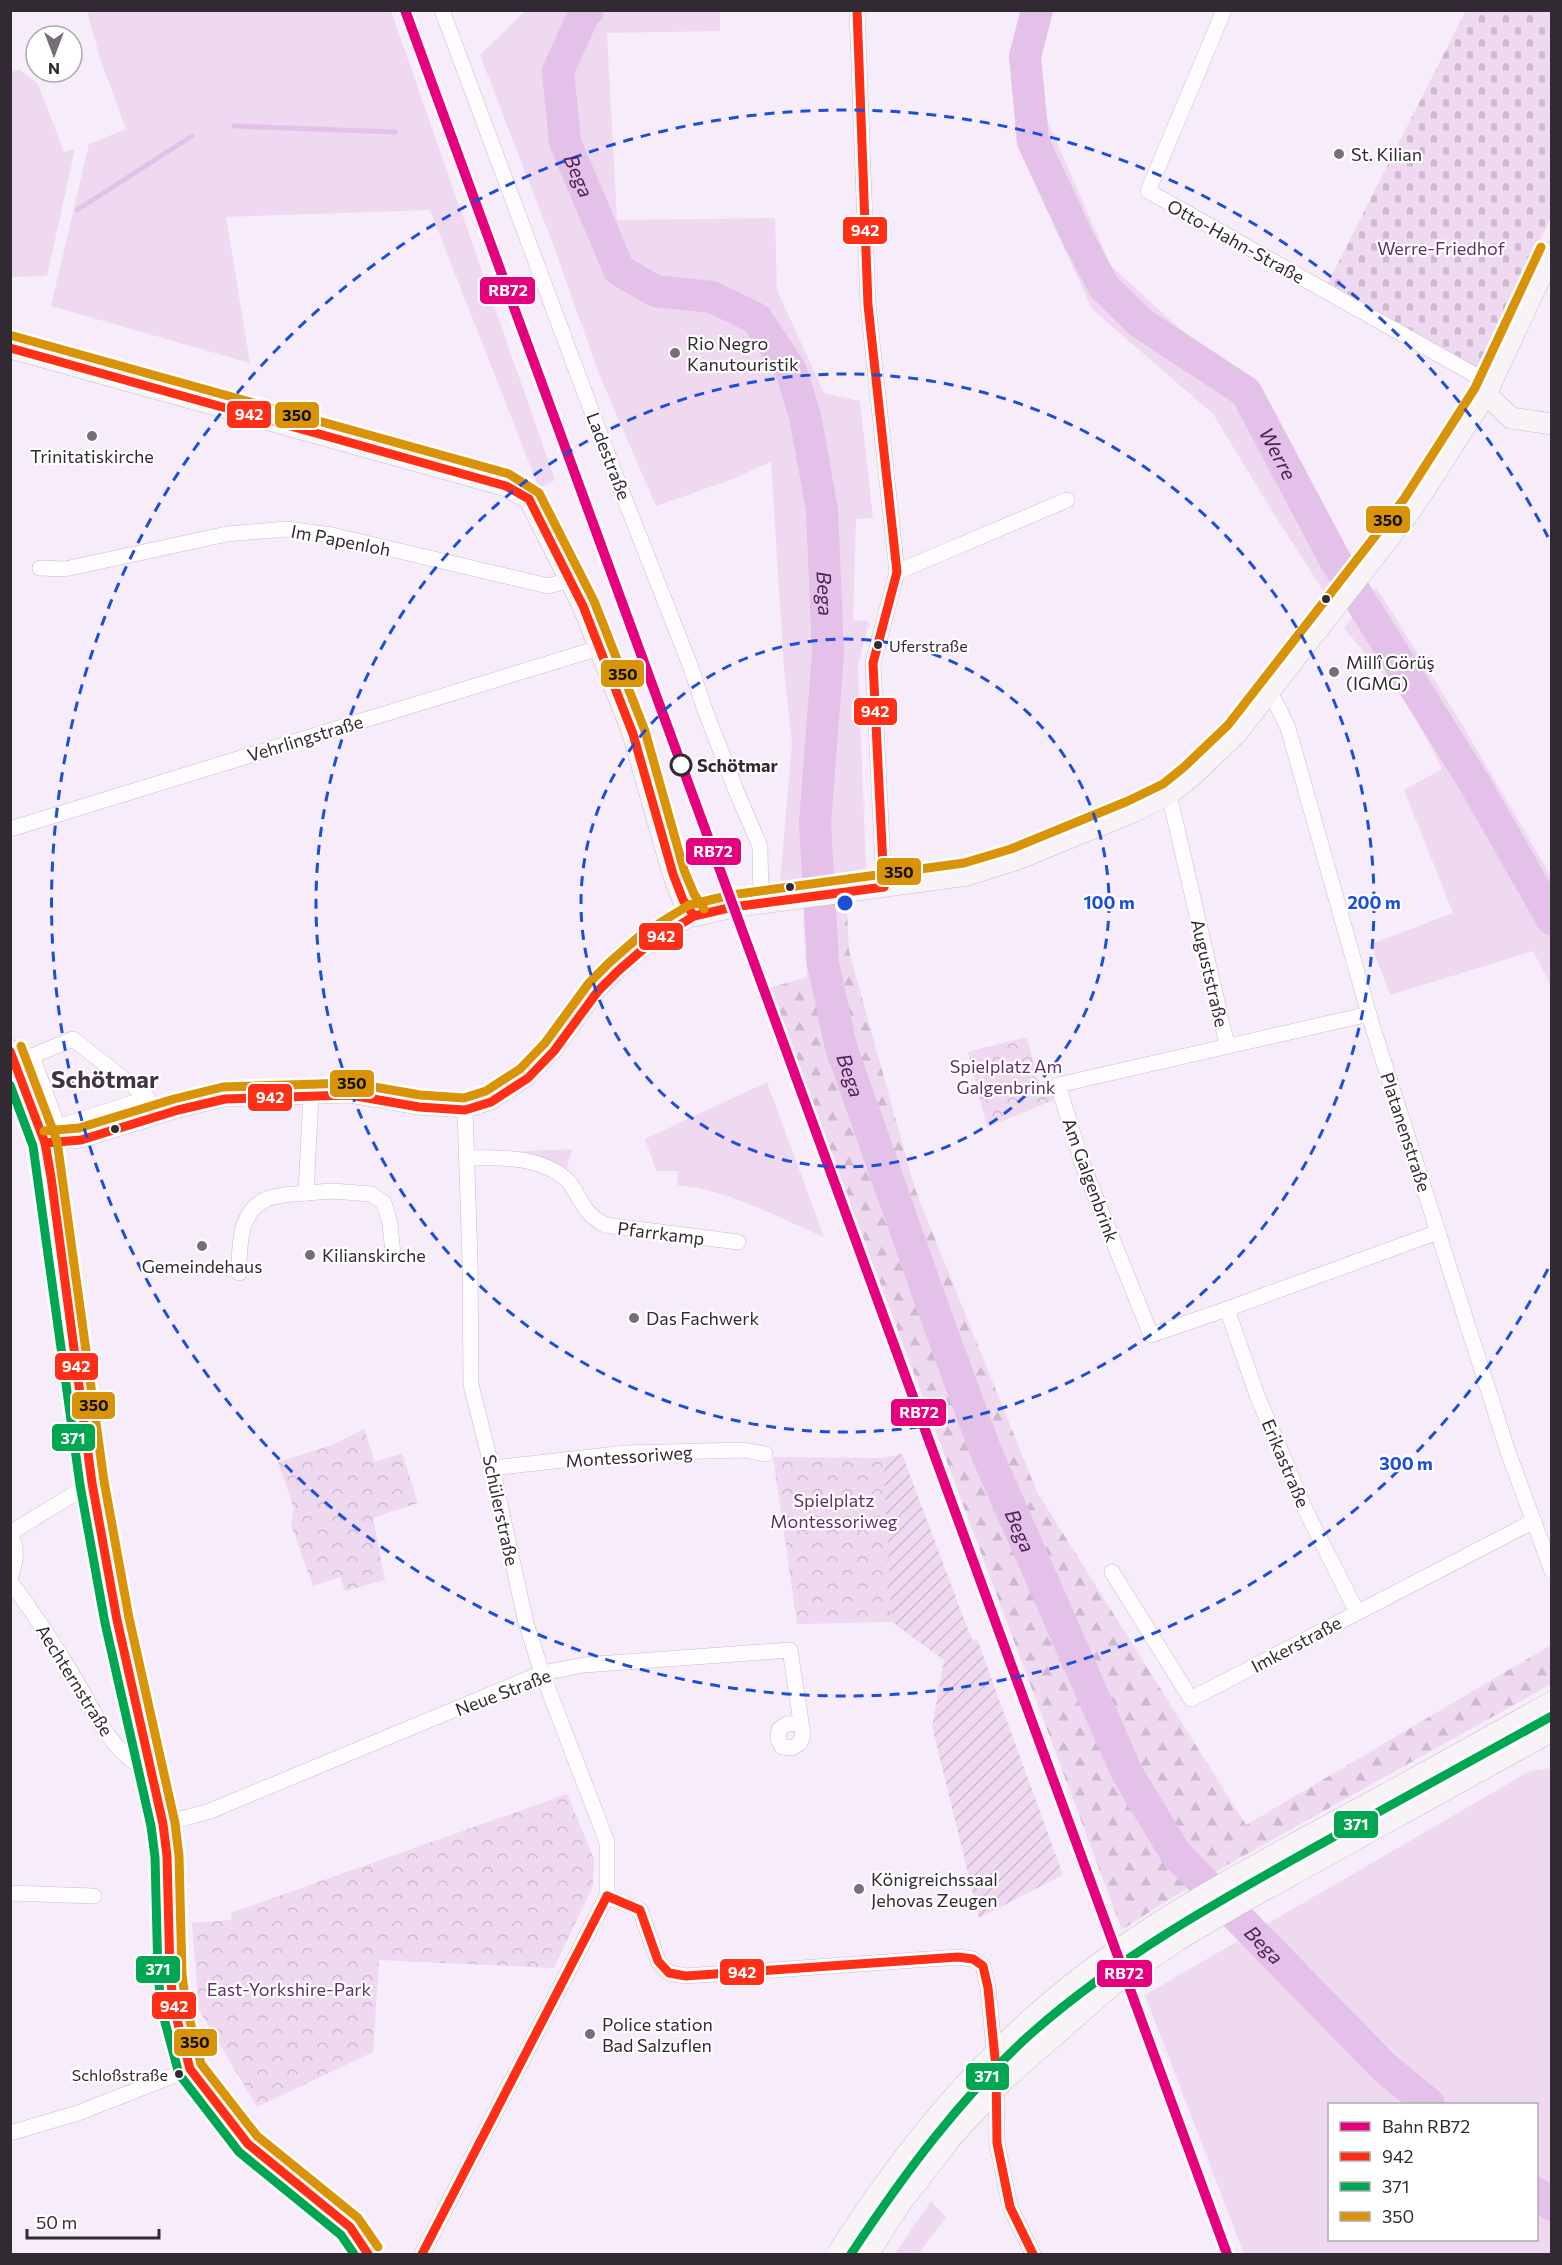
<svg xmlns="http://www.w3.org/2000/svg" width="1562" height="2265" viewBox="0 0 1562 2265" font-family="Commissioner,sans-serif">
<style>
.grass{fill:#eed9f1;fill-rule:evenodd}
.forest{fill:url(#forest-firs)}
.cemetery{fill:url(#cemetery-stones)}
.park{fill:url(#park-crowns)}
.garden{fill:url(#garden-furrows)}
.lines{fill:none;stroke-linecap:round;stroke-linejoin:round}
.stream{stroke:#e3c1e8;stroke-width:5}
.river{stroke:#e3c1e8;stroke-width:32}
.street-casing{stroke:#c7bec9;stroke-width:16}
.secondary-casing{stroke:#c7bec9;stroke-width:22}
.street{stroke:#fefcfe;stroke-width:15}
.secondary{stroke:#f7f3f7;stroke-width:21}
.secondary-bridge-casing{stroke:#c7bec9;stroke-width:22;stroke-linecap:butt}
.secondary-bridge{stroke:#f7f3f7;stroke-width:21}
.bus-1-casing{stroke:#fff;stroke-width:14}
.bus-2-casing{stroke:#fff;stroke-width:14}
.bus-3-casing{stroke:#fff;stroke-width:14}
.bus-1{stroke:#ff2e17;stroke-width:9}
.bus-2{stroke:#00a651;stroke-width:9}
.bus-3{stroke:#d99308;stroke-width:9}
.rail-1-casing{stroke:#fff;stroke-width:15}
.rail-1{stroke:#e5007d;stroke-width:10}
.ring{fill:none;stroke:#1d4ed8;stroke-width:3;stroke-dasharray:10 8}
.poi-dot{fill:#776e78;stroke:#fff;stroke-width:2}
.bus-dot{fill:#322a33;stroke:#fff;stroke-width:2}
.stop-dot{fill:#fff;stroke:#322a33;stroke-width:3}
.labels{text-anchor:middle;dominant-baseline:central;stroke-width:4.5;stroke-linejoin:round;paint-order:stroke}
.bus-label{font-size:16px;fill:#322a33;stroke:#fff;text-anchor:start}
.poi-label{font-size:18px;fill:#322a33;stroke:#fff;text-anchor:start}
.street-label{font-size:18px;fill:#322a33;stroke:#fff}
.park-label{font-size:18px;fill:#622f6b;stroke:#fff}
.stop-label{font-size:18px;font-weight:bold;fill:#322a33;stroke:#fff;text-anchor:start}
.water-label{font-size:20px;font-style:italic;fill:#501d58;stroke:#fff}
.district-label{font-size:24px;font-weight:bold;fill:#423244;stroke:#fff}
.centre{fill:#1d4ed8;stroke:#fff;stroke-width:3}
.ring-label{font-size:18px;text-anchor:middle;font-weight:bold;fill:#1d4ed8;stroke:#fff;stroke-width:4.5;stroke-linejoin:round;paint-order:stroke}
.line-badge{stroke:#fff;stroke-width:2}
.badge-label{font-size:16px;text-anchor:middle;font-weight:bold;fill:#fff}
.pale-badge-label{font-size:16px;text-anchor:middle;font-weight:bold;fill:#111}
</style>
<defs>
<pattern id="forest-firs" width="22" height="20" patternUnits="userSpaceOnUse" patternTransform="scale(1.5)"><rect width="22" height="20" fill="#eed9f1"/><path d="M5 1l3.5 6h-7zM16 11l3.5 6h-7z" fill="#cdbacf"/></pattern>
<pattern id="cemetery-stones" width="16" height="16" patternUnits="userSpaceOnUse" patternTransform="scale(1.5)"><rect width="16" height="16" fill="#eed9f1"/><path d="M2 7V4a2 2 0 0 1 4 0v3zM10 15v-3a2 2 0 0 1 4 0v3z" fill="#cdbacf"/></pattern>
<pattern id="park-crowns" width="20" height="18" patternUnits="userSpaceOnUse" patternTransform="scale(1.5)"><rect width="20" height="18" fill="#eed9f1"/><path d="M2 6a3 3 0 1 1 6 0M12 15a3 3 0 1 1 6 0" fill="none" stroke="#cdbacf"/></pattern>
<pattern id="garden-furrows" width="10" height="10" patternUnits="userSpaceOnUse" patternTransform="scale(1.5)"><rect width="10" height="10" fill="#eed9f1"/><path d="M-1 1l2-2M0 10L10 0M9 11l2-2" fill="none" stroke="#cdbacf"/></pattern>
</defs>
<rect width="100%" height="100%" fill="#f7ecf9"/>
<!-- grass -->
<g class="grass">
<polygon points="526,10 720,11 720,31 607,33 617,220 775,218 777,290 824,393 860,401 873,518 856,519 853,620 869,621 858,665 866,869 780,881 792,745 784,668 771,462 730,480 656,506 599,374 553,244 480,55"/>
<polygon points="90,11 391,11 555,480 539,488 430,210 226,217 250,363 51,306 89,144 126,129 101,61 88,15"/>
<polygon points="1026,11 1051,11 1038,65 1042,108 1111,266 1250,392 1310,497 1350,557 1324,592 1274,514 1213,414 1092,309 1017,145 1012,81"/>
<polygon points="20,70 38,84 64,152 75,149 47,276 11,277 10,72"/>
<polygon points="1376,587 1460,721 1551,876 1551,986 1533,951 1390,995 1371,944 1453,913 1404,790 1442,769 1409,705 1344,628"/>
<path d="M767 1082 824 1237C777 1217 729 1190 677 1185L678 1171H656L645 1139Z"/>
<polygon points="572,1149 566,1171 509,1152"/>
<path d="M1551 1768V2254H1244L1145 1995 1530 1771ZM1330 2104H1536V2240H1330Z"/>
<polygon points="931,2201 946,2217 918,2254 895,2254"/>
</g>
<!-- forest -->
<polygon class="forest" points="847,911 849,951 915,1189 1037,1492 1246,1825 1551,1645 1551,1684 1227,1865 1160,1905 1122,1930 770,988 807,977 803,917"/>
<!-- cemetery -->
<polygon class="cemetery" points="1466,10 1552,11 1551,218 1477,367 1328,283"/>
<!-- park -->
<g class="park">
<polygon points="1027,1037 1039,1084 1052,1087 1054,1100 987,1127 968,1052"/>
<polygon points="364,1429 375,1462 402,1453 418,1503 373,1518 385,1580 345,1591 340,1577 313,1586 291,1525 294,1509 278,1462 332,1445"/>
<polygon points="773,1457 883,1458 892,1622 797,1624"/>
<polygon points="567,1794 594,1859 593,1886 554,1968 379,1960 373,2052 257,2107 199,2010 192,1923 231,1920 231,1913"/>
</g>
<!-- garden -->
<polygon class="garden" points="902,1454 972,1640 977,1639 1063,1875 979,1918 932,1726 944,1660 892,1622 883,1458"/>
<g class="lines">
<!-- stream -->
<g class="stream">
<polyline points="234,126 395,132"/>
<polyline points="77,210 192,136"/>
</g>
<!-- river -->
<g class="river">
<path id="s1" d="M588 10 583 16 558 71 565 142 619 270 655 291 712 297 757 319 791 371 805 416 822 510 828 653 815 823 823 963 841 1047 936 1316 986 1452 1127 1773 1176 1854 1385 2068 1429 2104"/>
<path id="s2" d="M1037 10 1025 56 1033 141 1078 238 1104 287 1141 323 1246 392 1334 558 1475 784 1552 919"/>
<polyline points="1536,2193 1552,2205"/>
</g>
<!-- street casing -->
<g class="street-casing">
<g id="street">
<polyline points="442,10 618,482 690,665 705,710 737,793 760,846 761,903"/>
<polyline points="857,10 868,305 897,572 873,663 884,887"/>
<polyline points="1224,10 1148,191 1475,375 1486,394"/>
<polyline points="40,568 65,569 227,534 287,529 332,535 548,586 569,580"/>
<polyline points="897,572 1067,500"/>
<polyline points="1270,691 1288,728 1372,1025 1508,1452 1552,1571"/>
<polyline points="1169,794 1227,1045"/>
<polyline points="10,829 599,648"/>
<polygon points="73,1039 148,1098 58,1127 32,1056"/>
<polyline points="311,1095 306,1193 332,1191 371,1194 384,1203 390,1223 393,1254"/>
<polyline points="45,1143 81,1140 178,1110 225,1099 350,1095 419,1107 465,1110 491,1102 528,1078 554,1051 598,991 618,971 649,944 694,916"/>
<path d="M466 1158C499 1157 544 1156 569 1182 577 1192 581 1205 590 1214 594 1218 600 1222 605 1225L738 1242"/>
<path d="M239 1273C239 1245 239 1205 273 1197 284 1194 296 1194 306 1193"/>
<polyline points="1227,1309 1151,1335 1083,1166 1058,1085 1369,1014"/>
<polyline points="492,1468 626,1453 744,1450 765,1454"/>
<polyline points="10,1533 92,1483"/>
<path d="M10 1534C19 1548 15 1564 10 1579"/>
<polyline points="1112,1572 1191,1699 1534,1521"/>
<path d="M10 1581C31 1610 51 1639 69 1669 90 1701 105 1745 139 1765L149 1762"/>
<polyline points="1357,1612 1304,1507 1257,1395 1227,1309 1438,1232"/>
<polyline points="163,1824 210,1811 542,1673 584,1665 790,1650 803,1735 800,1743 792,1748 782,1747 778,1739 779,1729 787,1724 801,1723"/>
<polyline points="10,1893 94,1896"/>
<polyline points="607,1896 640,1910 658,1961 669,1973 686,1976 958,1957 973,1959 983,1966 988,1988 996,2068 997,2143 1010,2207 1033,2254"/>
<polyline points="10,2133 78,2113 190,2069"/>
<polyline points="422,2254 607,1896 607,1842 542,1673 526,1623 492,1468 471,1385 470,1261 465,1110"/>
</g>
</g>
<!-- secondary casing -->
<g class="secondary-casing">
<g id="secondary">
<polyline points="10,348 506,486 529,499 583,606 633,734 673,874 683,900 694,916 733,907 967,875 1015,860 1133,812 1169,794 1192,776 1237,733 1414,506 1486,394 1552,252"/>
<polyline points="1486,394 1511,418 1552,424"/>
<polyline points="10,1050 45,1143 51,1177 92,1483 117,1620 163,1824 167,1856 170,1975 174,2008 190,2069 248,2144 284,2174 318,2199 350,2227 368,2254"/>
<polyline points="1388,1793 1552,1702"/>
<polyline points="1400,1815 1552,1731"/>
</g>
</g>
<!-- street -->
<use href="#street" class="street"/>
<!-- secondary -->
<use href="#secondary" class="secondary"/>
<!-- secondary-bridge casing -->
<g class="secondary-bridge-casing">
<g id="secondary-bridge">
<path d="M837 2254C898 2158 968 2070 1056 1997 1156 1914 1275 1855 1388 1793"/>
<polyline points="868,2254 900,2204 951,2138 1004,2080 1116,1982 1178,1940 1241,1903 1400,1815"/>
</g>
</g>
<!-- secondary-bridge -->
<use href="#secondary-bridge" class="secondary-bridge"/>
<!-- bus-1 casing -->
<g class="bus-1-casing">
<g id="bus-1">
<polyline points="857,10 868,305 897,572 873,663 884,887"/>
<polyline points="10,348 506,486 529,499 583,606 633,734 673,874 683,900 694,916"/>
<polyline points="10,1051 45,1143 51,1177 92,1483 117,1620 163,1824 167,1856 170,1975 174,2008 190,2069 248,2144 350,2227 368,2254"/>
<polyline points="45,1143 81,1140 178,1110 225,1099 350,1095 419,1107 465,1110 491,1102 528,1078 554,1051 598,991 618,971 649,944 694,916 733,907 884,887"/>
<polyline points="607,1896 640,1910 658,1961 669,1973 686,1976 958,1957 973,1959 983,1966 988,1988 996,2068 997,2143 1010,2207 1033,2254"/>
<polyline points="422,2254 607,1896"/>
</g>
</g>
<!-- bus-2 casing -->
<g class="bus-2-casing">
<g id="bus-2">
<polyline points="10,1085 33,1146 80,1485 105,1623 151,1826 155,1857 158,1976 162,2011 179,2074 239,2152 341,2235 354,2254"/>
<path d="M851 2254C904 2174 962 2095 1034 2031 1122 1954 1224 1898 1326 1841 1401 1800 1476 1758 1552 1716"/>
</g>
</g>
<!-- bus-3 casing -->
<g class="bus-3-casing">
<g id="bus-3">
<polyline points="13,336 509,474 539,493 594,601 645,731 684,870 694,894 704,909"/>
<polyline points="21,1046 57,1141 104,1481 129,1618 175,1823 179,1856 182,1974 186,2006 201,2064 257,2136 358,2218 378,2247"/>
<polyline points="44,1131 79,1128 174,1099 223,1087 351,1083 420,1095 464,1098 486,1091 520,1069 545,1043 589,983 610,962 642,934 689,905 731,895 964,863 1011,849 1128,801 1163,784 1184,767 1228,725 1404,499 1475,388 1541,247"/>
</g>
</g>
<!-- bus-1 -->
<use href="#bus-1" class="bus-1"/>
<!-- bus-2 -->
<use href="#bus-2" class="bus-2"/>
<!-- bus-3 -->
<use href="#bus-3" class="bus-3"/>
<!-- rail-1 casing -->
<g class="rail-1-casing">
<polyline id="rail-1" points="405,10 1227,2254"/>
</g>
<!-- rail-1 -->
<use href="#rail-1" class="rail-1"/>
</g>
<!-- distance rings -->
<g class="ring">
<circle cx="845" cy="903" r="264"/>
<circle cx="845" cy="903" r="529"/>
<path d="M1548 1269A793 793 0 1 1 1548 537"/>
</g>
<!-- markers -->
<g class="poi-dot">
<circle cx="1339" cy="154" r="6"/>
<circle cx="675" cy="353" r="6"/>
<circle cx="92" cy="436" r="6"/>
<circle cx="1334" cy="672" r="6"/>
<circle cx="202" cy="1246" r="6"/>
<circle cx="310" cy="1255" r="6"/>
<circle cx="634" cy="1318" r="6"/>
<circle cx="859" cy="1889" r="6"/>
<circle cx="590" cy="2034" r="6"/>
</g>
<g class="bus-dot">
<circle cx="1326" cy="599" r="5"/>
<circle cx="878" cy="645" r="5"/>
<circle cx="790" cy="887" r="5"/>
<circle cx="115" cy="1129" r="5"/>
<circle cx="179" cy="2074" r="5"/>
</g>
<circle class="stop-dot" cx="681" cy="765" r="10"/>
<g class="labels">
<!-- bus labels -->
<g class="bus-label">
<text x="889" y="645">Uferstraße</text>
<text x="168" y="2074" text-anchor="end">Schloßstraße</text>
</g>
<!-- poi labels -->
<g class="poi-label">
<text x="1351" y="154">St. Kilian</text>
<text x="687" y="343">Rio Negro<tspan x="687" dy="21">Kanutouristik</tspan></text>
<text x="92" y="456" text-anchor="middle">Trinitatiskirche</text>
<text x="1346" y="662">Millî Görüş<tspan x="1346" dy="21">(IGMG)</tspan></text>
<text x="322" y="1255">Kilianskirche</text>
<text x="202" y="1266" text-anchor="middle">Gemeindehaus</text>
<text x="646" y="1318">Das Fachwerk</text>
<text x="871" y="1879">Königreichssaal<tspan x="871" dy="21">Jehovas Zeugen</tspan></text>
<text x="602" y="2024">Police station<tspan x="602" dy="21">Bad Salzuflen</tspan></text>
</g>
<!-- street labels -->
<g class="street-label">
<text transform="translate(1236 241) rotate(29)">Otto-Hahn-Straße</text>
<text transform="translate(609 456) rotate(69)">Ladestraße</text>
<text transform="translate(341 540) rotate(11)">Im Papenloh</text>
<text transform="translate(305 738) rotate(-17)">Vehrlingstraße</text>
<text transform="translate(1210 973) rotate(77)">Auguststraße</text>
<text transform="translate(1406 1132) rotate(72)">Platanenstraße</text>
<text transform="translate(1091 1180) rotate(70)">Am Galgenbrink</text>
<text transform="translate(661 1233) rotate(7)">Pfarrkamp</text>
<text transform="translate(629 1456) rotate(-4)">Montessoriweg</text>
<text transform="translate(1286 1463) rotate(67)">Erikastraße</text>
<text transform="translate(501 1510) rotate(78)">Schülerstraße</text>
<text transform="translate(1296 1644) rotate(-28)">Imkerstraße</text>
<text transform="translate(75 1680) rotate(58)">Aechternstraße</text>
<text transform="translate(503 1692) rotate(-21)">Neue Straße</text>
</g>
<!-- park labels -->
<g class="park-label">
<text x="1441" y="248">Werre-Friedhof</text>
<text x="1006" y="1066">Spielplatz Am<tspan x="1006" dy="21">Galgenbrink</tspan></text>
<text x="834" y="1500">Spielplatz<tspan x="834" dy="21">Montessoriweg</tspan></text>
<text x="289" y="1989">East-Yorkshire-Park</text>
</g>
<!-- stop labels -->
<g class="stop-label">
<text x="697" y="765">Schötmar</text>
</g>
<!-- water labels -->
<g class="water-label">
<text stroke="none"><textPath href="#s1" startOffset="176">Bega</textPath></text>
<text stroke="none"><textPath href="#s2" startOffset="542">Werre</textPath></text>
<text stroke="none"><textPath href="#s1" startOffset="716">Bega</textPath></text>
<text stroke="none"><textPath href="#s1" startOffset="1202">Bega</textPath></text>
<text stroke="none"><textPath href="#s1" startOffset="1688">Bega</textPath></text>
<text stroke="none"><textPath href="#s1" startOffset="2174">Bega</textPath></text>
</g>
<!-- district labels -->
<g class="district-label">
<text x="105" y="1078">Schötmar</text>
</g>
</g>
<circle cx="845" cy="903" r="9" class="centre"/>
<g class="ring-label">
<text x="1109" y="909">100 m</text>
<text x="1374" y="909">200 m</text>
<text x="1406" y="1470">300 m</text>
</g>
<g class="line-badge">
<rect x="842" y="216" width="46" height="29" rx="6" fill="#ff2e17"/>
<rect x="479" y="276" width="57" height="29" rx="6" fill="#e5007d"/>
<rect x="226" y="400" width="46" height="29" rx="6" fill="#ff2e17"/>
<rect x="274" y="401" width="46" height="28" rx="6" fill="#d99308"/>
<rect x="1365" y="505" width="46" height="29" rx="6" fill="#d99308"/>
<rect x="600" y="659" width="45" height="29" rx="6" fill="#d99308"/>
<rect x="853" y="697" width="45" height="29" rx="6" fill="#ff2e17"/>
<rect x="685" y="837" width="57" height="29" rx="6" fill="#e5007d"/>
<rect x="876" y="857" width="46" height="29" rx="6" fill="#d99308"/>
<rect x="638" y="922" width="46" height="29" rx="6" fill="#ff2e17"/>
<rect x="329" y="1069" width="46" height="29" rx="6" fill="#d99308"/>
<rect x="247" y="1083" width="46" height="29" rx="6" fill="#ff2e17"/>
<rect x="54" y="1352" width="45" height="29" rx="6" fill="#ff2e17"/>
<rect x="71" y="1391" width="45" height="29" rx="6" fill="#d99308"/>
<rect x="890" y="1398" width="57" height="29" rx="6" fill="#e5007d"/>
<rect x="51" y="1423" width="45" height="29" rx="6" fill="#00a651"/>
<rect x="1333" y="1810" width="46" height="29" rx="6" fill="#00a651"/>
<rect x="135" y="1955" width="46" height="29" rx="6" fill="#00a651"/>
<rect x="719" y="1958" width="46" height="28" rx="6" fill="#ff2e17"/>
<rect x="1096" y="1959" width="57" height="29" rx="6" fill="#e5007d"/>
<rect x="151" y="1991" width="46" height="29" rx="6" fill="#ff2e17"/>
<rect x="173" y="2028" width="45" height="29" rx="6" fill="#d99308"/>
<rect x="965" y="2062" width="45" height="29" rx="6" fill="#00a651"/>
</g>
<g class="badge-label">
<text x="865" y="236">942</text>
<text x="508" y="296">RB72</text>
<text x="249" y="420">942</text>
<text x="875" y="717">942</text>
<text x="713" y="857">RB72</text>
<text x="661" y="942">942</text>
<text x="270" y="1103">942</text>
<text x="76" y="1372">942</text>
<text x="919" y="1418">RB72</text>
<text x="73" y="1444">371</text>
<text x="1356" y="1830">371</text>
<text x="158" y="1975">371</text>
<text x="742" y="1978">942</text>
<text x="1124" y="1979">RB72</text>
<text x="174" y="2012">942</text>
<text x="987" y="2082">371</text>
</g>
<g class="pale-badge-label">
<text x="297" y="421">350</text>
<text x="1388" y="526">350</text>
<text x="623" y="680">350</text>
<text x="899" y="878">350</text>
<text x="352" y="1089">350</text>
<text x="94" y="1411">350</text>
<text x="195" y="2048">350</text>
</g>
<!-- border -->
<rect width="1562" height="2265" fill="none" stroke="#322a33" stroke-width="24"/>
<!-- legend -->
<rect x="1328" y="2103" width="210" height="138" fill="#ffffff" stroke="#adaaad" stroke-width="1.5"/>
<rect x="1340" y="2122" width="30" height="9" fill="#e5007d" stroke="#adaaad" stroke-width="1.5"/>
<text x="1382" y="2133" font-size="18" fill="#322a33">Bahn RB72</text>
<rect x="1340" y="2152" width="30" height="9" fill="#ff2e17" stroke="#adaaad" stroke-width="1.5"/>
<text x="1382" y="2163" font-size="18" fill="#322a33">942</text>
<rect x="1340" y="2182" width="30" height="9" fill="#00a651" stroke="#adaaad" stroke-width="1.5"/>
<text x="1382" y="2193" font-size="18" fill="#322a33">371</text>
<rect x="1340" y="2212" width="30" height="9" fill="#d99308" stroke="#adaaad" stroke-width="1.5"/>
<text x="1382" y="2223" font-size="18" fill="#322a33">350</text>
<!-- north arrow -->
<g transform="translate(54 54) rotate(180)"><circle r="28" fill="#ffffff" stroke="#adaaad" stroke-width="1.5"/>
<path d="M0-4.5L10 22L0 15L-10 22Z" fill="#776e78"/>
<text y="-9" font-size="16" font-weight="bold" text-anchor="middle" fill="#322a33">N</text>
</g>
<!-- scale -->
<path d="M27 2229v9h132v-9" fill="none" stroke="#322a33" stroke-width="3"/>
<text x="36" y="2229" font-size="18" fill="#322a33" stroke="#ffffff" stroke-width="4.5" paint-order="stroke">50 m</text>
</svg>
